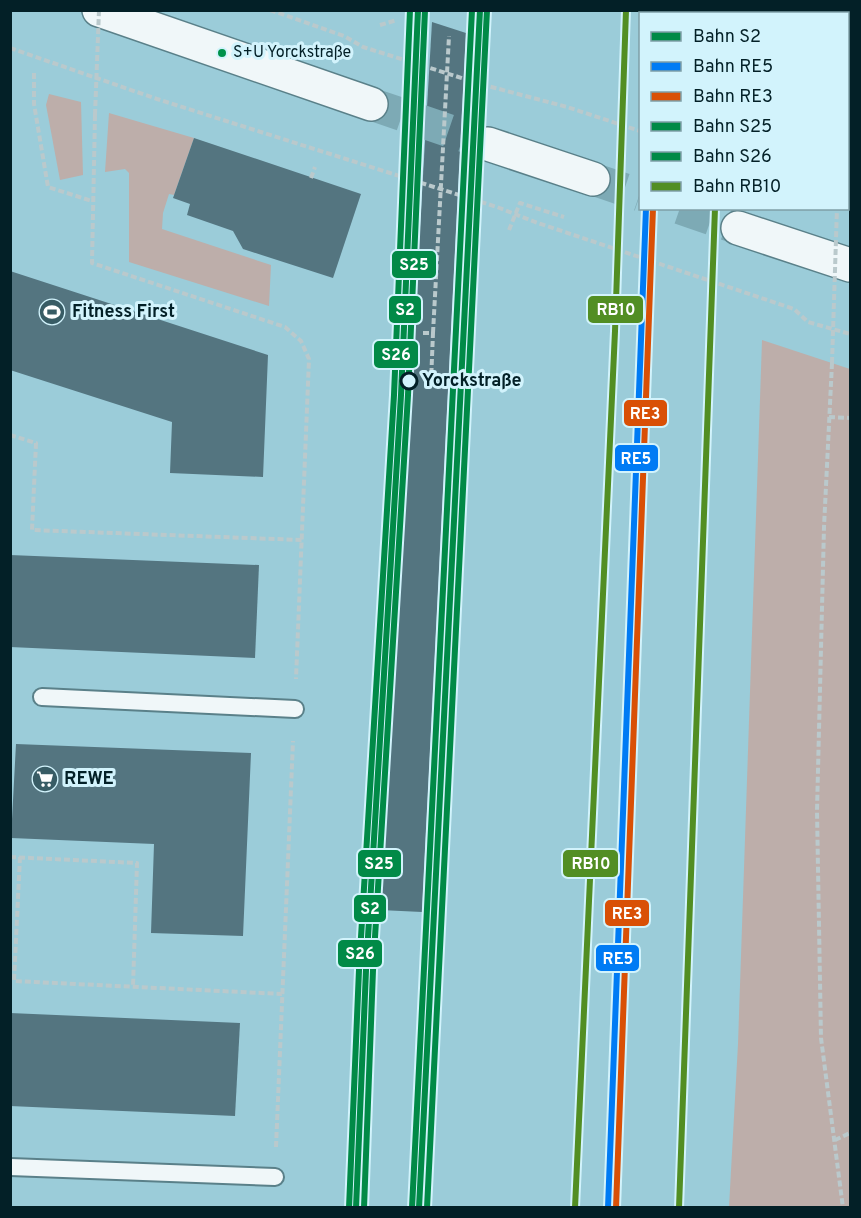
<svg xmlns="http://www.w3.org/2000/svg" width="861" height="1218" viewBox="0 0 861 1218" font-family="Overpass,sans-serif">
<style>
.green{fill:#bdaeaa}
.building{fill:#547580}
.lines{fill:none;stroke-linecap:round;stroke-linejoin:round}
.secondary-tunnel{stroke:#7daab5;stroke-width:33;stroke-dasharray:33 16;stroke-linecap:butt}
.service-casing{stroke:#5a8089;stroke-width:20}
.secondary-casing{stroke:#5a8089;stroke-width:36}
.path{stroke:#bac9cc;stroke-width:4;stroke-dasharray:6 3;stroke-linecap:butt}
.service{stroke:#f0f7f9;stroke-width:16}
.secondary{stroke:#f0f7f9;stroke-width:33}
.path-bridge{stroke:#bac9cc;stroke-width:4;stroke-dasharray:6 3;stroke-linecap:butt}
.rail-1-casing{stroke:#d2f3fc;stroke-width:10}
.rail-2-casing{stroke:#d2f3fc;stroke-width:10}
.rail-3-casing{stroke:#d2f3fc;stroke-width:10}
.rail-4-casing{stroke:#d2f3fc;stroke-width:10}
.rail-5-casing{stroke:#d2f3fc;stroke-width:10}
.rail-6-casing{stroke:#d2f3fc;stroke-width:10}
.rail-1{stroke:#018a47;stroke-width:6}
.rail-2{stroke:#007bf4;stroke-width:6}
.rail-3{stroke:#d95006;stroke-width:6}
.rail-4{stroke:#018a47;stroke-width:6}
.rail-5{stroke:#018a47;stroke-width:6}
.rail-6{stroke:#528e23;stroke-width:6}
.bus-dot{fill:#00924b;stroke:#d2f3fc;stroke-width:2}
.stop-dot{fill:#d2f3fc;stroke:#032027;stroke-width:3}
.labels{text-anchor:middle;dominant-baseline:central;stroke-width:6;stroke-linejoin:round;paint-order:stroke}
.bus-label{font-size:16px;fill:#032027;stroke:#d2f3fc;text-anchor:start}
.poi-label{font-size:18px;font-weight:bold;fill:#032027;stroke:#d2f3fc;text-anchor:start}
.stop-label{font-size:18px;font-weight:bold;fill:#032027;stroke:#d2f3fc;text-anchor:start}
.line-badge{stroke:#d2f3fc;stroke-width:2}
.badge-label{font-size:16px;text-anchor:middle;font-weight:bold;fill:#fff}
</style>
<rect width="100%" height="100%" fill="#9bccd9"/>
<!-- green -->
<g class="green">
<polygon points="773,10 850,11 850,153 848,152 848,14 772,14"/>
<polygon points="49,94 81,102 83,175 60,180 46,105"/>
<polygon points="109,113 194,138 174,195 169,194 163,213 162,229 271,265 269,306 129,262 129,173 125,169 105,172"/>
<polygon points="762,340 850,369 850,1207 729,1207 738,1044"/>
</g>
<!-- building -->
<g class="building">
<polygon points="432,22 466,33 422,912 380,910"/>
<polygon points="194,138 361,194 333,278 243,249 233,231 187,215 190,204 173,198"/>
<polygon points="10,271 268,355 263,477 170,473 172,422 10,370"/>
<polygon points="10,555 259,565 255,658 10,647"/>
<polygon points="16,744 251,753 243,936 151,933 154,844 11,838"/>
<polygon points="10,1013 240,1023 235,1116 10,1106"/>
</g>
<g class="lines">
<!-- secondary-tunnel -->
<g class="secondary-tunnel">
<polyline points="371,104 488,144"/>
<polyline points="593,179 640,195"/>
<polyline points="680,208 738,228"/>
</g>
<!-- service casing -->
<g class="service-casing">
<g id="service">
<polyline points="42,697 295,709"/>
<polyline points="10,1167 275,1177"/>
</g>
</g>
<!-- secondary casing -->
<g class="secondary-casing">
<g id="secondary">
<polyline points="99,10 371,104"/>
<polyline points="488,144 593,179"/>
<polyline points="738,228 850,265"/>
</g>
</g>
<!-- path -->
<g class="path">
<polyline points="270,10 344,36 363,47 484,85 567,107 640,131"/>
<polyline points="797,14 797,10"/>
<polyline points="380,25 397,20"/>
<polyline points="10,48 157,99 497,207 535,222 794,309 808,322 850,334"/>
<polyline points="34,73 34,104 48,187 92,201"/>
<polyline points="95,115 92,263 285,327 301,341 309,359 296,679"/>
<polyline points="848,123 850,124"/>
<polyline points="311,178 315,167"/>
<polyline points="848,198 850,199"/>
<polyline points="509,230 520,203 564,217"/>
<polyline points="423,333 433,333 431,382"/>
<polyline points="832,363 824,527 817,811 821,1038 843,1208"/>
<polyline points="829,417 850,418"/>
<polyline points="10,435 36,443 32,530 302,540"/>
<polyline points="10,857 137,863 133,987"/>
<polyline points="20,857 14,981 282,994"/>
<polyline points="835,1140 850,1133"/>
<polyline points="276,1147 293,741"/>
</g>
<!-- service -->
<use href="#service" class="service"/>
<!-- secondary -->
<use href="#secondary" class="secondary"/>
<!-- path-bridge -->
<g class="path-bridge">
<polyline points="95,115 99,10"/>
<polyline points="433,333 449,36"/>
<polyline points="832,363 837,208"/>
</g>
<!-- rail-1 casing -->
<g class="rail-1-casing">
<g id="rail-1">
<polyline points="356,1208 366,970 401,395 418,10"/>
<polyline points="419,1208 480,10"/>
</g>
</g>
<!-- rail-2 casing -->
<g class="rail-2-casing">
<polyline id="rail-2" points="608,1208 646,208"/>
</g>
<!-- rail-3 casing -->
<g class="rail-3-casing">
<polyline id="rail-3" points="616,1208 653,208"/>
</g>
<!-- rail-4 casing -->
<g class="rail-4-casing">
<g id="rail-4">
<polyline points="364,1208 373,970 408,395 425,10"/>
<polyline points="427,1208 487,10"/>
</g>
</g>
<!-- rail-5 casing -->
<g class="rail-5-casing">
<g id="rail-5">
<polyline points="349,1208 359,970 394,395 410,10"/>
<polyline points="412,1208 472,10"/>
</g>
</g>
<!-- rail-6 casing -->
<g class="rail-6-casing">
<g id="rail-6">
<polyline points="575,1208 615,331 626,10"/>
<polyline points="679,1208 715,208"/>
</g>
</g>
<!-- rail-1 -->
<use href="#rail-1" class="rail-1"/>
<!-- rail-2 -->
<use href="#rail-2" class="rail-2"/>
<!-- rail-3 -->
<use href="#rail-3" class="rail-3"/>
<!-- rail-4 -->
<use href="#rail-4" class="rail-4"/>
<!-- rail-5 -->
<use href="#rail-5" class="rail-5"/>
<!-- rail-6 -->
<use href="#rail-6" class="rail-6"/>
</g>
<!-- icons -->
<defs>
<g id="stadium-disc" transform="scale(1.35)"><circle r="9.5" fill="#385c65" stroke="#d2f3fc"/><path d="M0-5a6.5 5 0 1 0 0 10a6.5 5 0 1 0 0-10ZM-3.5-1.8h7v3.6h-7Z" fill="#fff"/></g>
<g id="supermarket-disc" transform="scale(1.35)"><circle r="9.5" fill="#385c65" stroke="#d2f3fc"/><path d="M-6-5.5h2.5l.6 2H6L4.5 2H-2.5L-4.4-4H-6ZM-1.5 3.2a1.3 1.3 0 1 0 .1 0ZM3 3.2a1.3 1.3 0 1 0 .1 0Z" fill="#fff"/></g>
</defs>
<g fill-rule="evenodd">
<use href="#stadium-disc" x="52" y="312"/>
<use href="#supermarket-disc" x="45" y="779"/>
</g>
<!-- markers -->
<circle class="bus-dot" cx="222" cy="53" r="5"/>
<circle class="stop-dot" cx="409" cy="381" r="8"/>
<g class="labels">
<!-- bus labels -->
<g class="bus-label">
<text x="233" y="53">S+U Yorckstraße</text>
</g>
<!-- poi labels -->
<g class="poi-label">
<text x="72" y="312">Fitness First</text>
<text x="64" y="779">REWE</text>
</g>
<!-- stop labels -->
<g class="stop-label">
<text x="422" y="381">Yorckstraße</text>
</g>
</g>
<g class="line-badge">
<rect x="391" y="250" width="46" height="29" rx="6" fill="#018a47"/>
<rect x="587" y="295" width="57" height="29" rx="6" fill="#528e23"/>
<rect x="388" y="295" width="34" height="29" rx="6" fill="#018a47"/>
<rect x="373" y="340" width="46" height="29" rx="6" fill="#018a47"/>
<rect x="623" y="399" width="45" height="28" rx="6" fill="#d95006"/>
<rect x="614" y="444" width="45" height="28" rx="6" fill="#007bf4"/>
<rect x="357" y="849" width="45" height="29" rx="6" fill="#018a47"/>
<rect x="562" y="849" width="57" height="29" rx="6" fill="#528e23"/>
<rect x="353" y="894" width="34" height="29" rx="6" fill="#018a47"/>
<rect x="604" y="899" width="46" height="28" rx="6" fill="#d95006"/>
<rect x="337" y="939" width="46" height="29" rx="6" fill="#018a47"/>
<rect x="595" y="944" width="45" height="28" rx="6" fill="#007bf4"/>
</g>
<g class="badge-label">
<text x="414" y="270">S25</text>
<text x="616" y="315">RB10</text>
<text x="405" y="315">S2</text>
<text x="396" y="360">S26</text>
<text x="645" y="419">RE3</text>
<text x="636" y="464">RE5</text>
<text x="379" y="869">S25</text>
<text x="591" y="869">RB10</text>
<text x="370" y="914">S2</text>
<text x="627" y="919">RE3</text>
<text x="360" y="959">S26</text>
<text x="618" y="964">RE5</text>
</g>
<!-- border -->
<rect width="861" height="1218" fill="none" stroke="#032027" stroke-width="24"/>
<!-- legend -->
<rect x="639" y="12" width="210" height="198" fill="#d2f3fc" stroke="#7f9fa7" stroke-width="1.5"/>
<rect x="651" y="32" width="30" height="9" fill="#018a47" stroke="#7f9fa7" stroke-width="1.5"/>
<text x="693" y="42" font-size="18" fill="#032027">Bahn S2</text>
<rect x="651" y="62" width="30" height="9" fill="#007bf4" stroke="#7f9fa7" stroke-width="1.5"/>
<text x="693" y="72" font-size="18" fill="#032027">Bahn RE5</text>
<rect x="651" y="92" width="30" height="9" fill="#d95006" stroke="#7f9fa7" stroke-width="1.5"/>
<text x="693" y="102" font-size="18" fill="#032027">Bahn RE3</text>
<rect x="651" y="122" width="30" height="9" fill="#018a47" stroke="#7f9fa7" stroke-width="1.5"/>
<text x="693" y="132" font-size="18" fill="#032027">Bahn S25</text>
<rect x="651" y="152" width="30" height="9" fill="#018a47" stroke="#7f9fa7" stroke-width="1.5"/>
<text x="693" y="162" font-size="18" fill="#032027">Bahn S26</text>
<rect x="651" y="182" width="30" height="9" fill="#528e23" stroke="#7f9fa7" stroke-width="1.5"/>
<text x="693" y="192" font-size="18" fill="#032027">Bahn RB10</text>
</svg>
